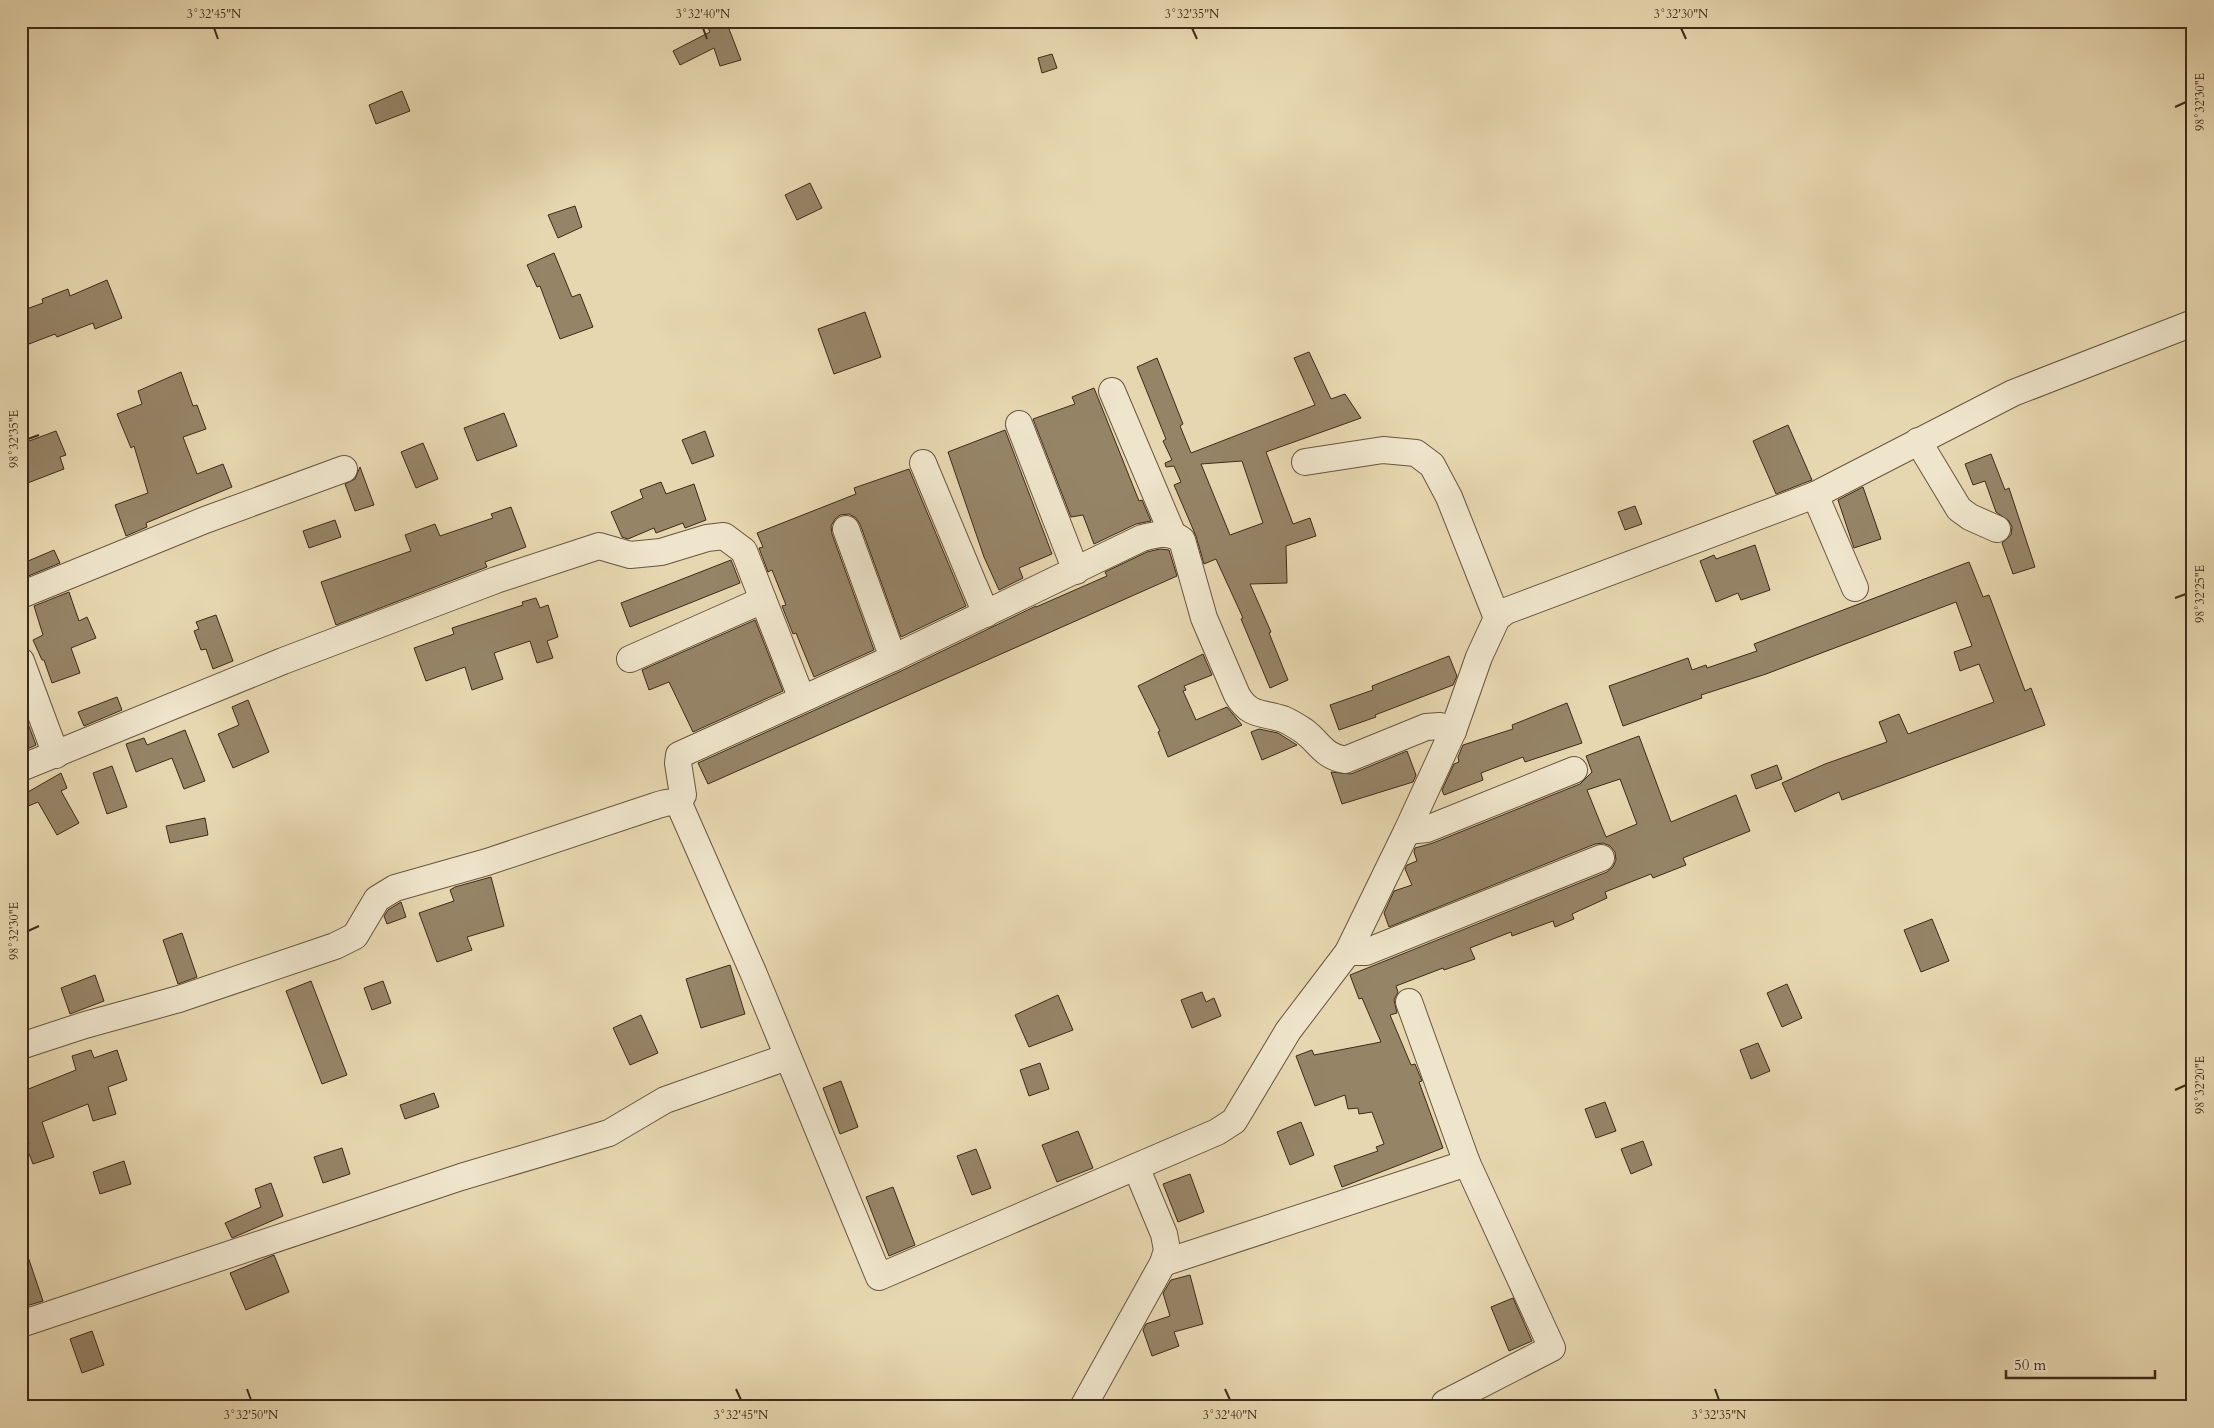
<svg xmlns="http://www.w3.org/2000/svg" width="2214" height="1428" viewBox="0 0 2214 1428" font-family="Cardo,serif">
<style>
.building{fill:#968467;stroke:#3e2a18;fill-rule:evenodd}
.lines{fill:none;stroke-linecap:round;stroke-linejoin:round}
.minor-casing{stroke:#68553e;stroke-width:28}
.minor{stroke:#efe5cc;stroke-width:26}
.ticks{fill:none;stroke:#3e2a18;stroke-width:2}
.neatline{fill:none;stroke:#3e2a18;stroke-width:2}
.ticks-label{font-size:12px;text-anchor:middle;fill:#3e2a18}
</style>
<rect width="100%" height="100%" fill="#e7d7b0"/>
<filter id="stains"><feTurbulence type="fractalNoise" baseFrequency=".004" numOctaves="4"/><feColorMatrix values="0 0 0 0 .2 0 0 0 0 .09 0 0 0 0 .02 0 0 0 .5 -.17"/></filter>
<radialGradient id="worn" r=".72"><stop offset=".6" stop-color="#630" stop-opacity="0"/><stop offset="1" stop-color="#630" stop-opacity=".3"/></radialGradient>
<!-- building -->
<g class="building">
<polygon points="705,21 726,21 741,60 720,66 714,48 680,65 673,51 710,32"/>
<polygon points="1052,54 1057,68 1042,73 1038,58"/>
<polygon points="402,91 410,111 376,124 369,105"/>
<polygon points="810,183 822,208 797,220 785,195"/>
<polygon points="575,206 582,227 558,238 548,215"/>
<polygon points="554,253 572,297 580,294 593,327 560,339 540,286 537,287 527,265"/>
<polygon points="107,280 122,318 95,329 93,323 57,337 55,334 29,344 21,324 21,311 43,303 42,299 68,289 70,296"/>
<polygon points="865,312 881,357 834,374 818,329"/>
<path d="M1309 352 1331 399 1345 394 1361 418 1266 452 1293 524 1310 518 1316 536 1286 546 1287 583 1250 584 1271 632 1269 633 1288 680 1270 688 1241 619 1243 618 1216 559 1204 564 1196 536 1174 485 1181 482 1174 466 1166 467 1165 463 1172 460 1163 441 1166 439 1137 367 1157 358 1183 424 1180 426 1191 453 1315 405 1294 358ZM1242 461 1263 523 1230 535 1201 464Z"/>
<polygon points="181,372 193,406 197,405 206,429 183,437 197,474 223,464 232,487 146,523 147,527 126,536 115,505 148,493 134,446 131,448 117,414 142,404 138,391"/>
<polygon points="1094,388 1139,501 1142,500 1151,521 1136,524 1094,544 1083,515 1071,517 1033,419 1075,404 1072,397"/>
<polygon points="504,413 517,446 477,461 464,428"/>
<polygon points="1788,425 1812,480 1776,494 1753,441"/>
<polygon points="1005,430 1052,554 1019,568 1023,578 999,590 984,557 948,452"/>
<polygon points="56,431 66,455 60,457 64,469 25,484 21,474 21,444"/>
<polygon points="705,431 714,456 692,464 682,440"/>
<polygon points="423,443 438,479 416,488 401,452"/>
<polygon points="1991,454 2005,490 2009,488 2035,567 2013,574 2002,543 2011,535 2012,527 2009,521 1996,512 1985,481 1973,485 1965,464"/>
<polygon points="360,467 374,505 355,511 345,484 355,479"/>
<polygon points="909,469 966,606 901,637 860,524 856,518 849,514 840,515 835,519 831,526 832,534 874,650 814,677 796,633 793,634 782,606 786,605 772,570 768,572 759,548 763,547 757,533 856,494 854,488"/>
<polygon points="661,482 666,494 694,484 706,520 685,528 683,523 656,533 654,528 628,539 622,537 611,512 643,498 640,490"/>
<polygon points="1863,487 1881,539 1854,548 1838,500"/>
<polygon points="1635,506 1642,524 1625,530 1618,512"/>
<polygon points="511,507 526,547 485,562 487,567 336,625 321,582 411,551 405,535 435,524 440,536 493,518 491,514"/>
<polygon points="335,520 341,537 309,548 303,531"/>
<polygon points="1755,545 1770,590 1741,600 1738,593 1716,602 1700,561 1714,555 1716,559"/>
<polygon points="1160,549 1169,550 1177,576 708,784 698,763 899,672 1036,606 1036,607 1107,576 1105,572 1147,552"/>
<polygon points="54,550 60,563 21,579 21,564"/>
<polygon points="731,560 740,583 630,627 621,603"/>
<polygon points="1969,562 1983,597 1989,595 2025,691 2031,688 2045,725 1842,800 1839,792 1795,812 1782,783 1825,764 1887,742 1879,722 1899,714 1908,734 1994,702 1979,664 1960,671 1954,652 1972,646 1956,602 1766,674 1701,695 1702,698 1623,726 1609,686 1688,658 1692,670 1706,665 1707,668 1757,651 1754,644"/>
<polygon points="69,592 79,621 87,617 96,638 71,648 80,673 52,683 44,660 42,660 33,640 43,635 34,606"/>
<polygon points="536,598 540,608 548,605 558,637 547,641 553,658 537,663 530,641 494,653 503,679 472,690 465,667 426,681 414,648 454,634 452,628 523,605 522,602"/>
<polygon points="216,615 233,661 213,669 206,649 201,650 194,631 199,629 196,622"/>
<polygon points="755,620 783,691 693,732 669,682 649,690 642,670"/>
<polygon points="1203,654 1212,675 1184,686 1186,690 1183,691 1196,720 1227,707 1242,725 1168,757 1158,732 1160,731 1138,686"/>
<polygon points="1449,656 1457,676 1453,685 1375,715 1376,717 1339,730 1330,705 1373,690 1372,686"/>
<polygon points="117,697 122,710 84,726 78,712"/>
<polygon points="248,700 269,752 233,768 218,734 239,725 232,707"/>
<polygon points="1567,703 1582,743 1525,762 1523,757 1481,773 1483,780 1444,795 1442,790 1454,764 1459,762 1458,757 1463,745 1513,729 1512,725"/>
<polygon points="21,705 36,745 21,752"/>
<polygon points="1259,729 1278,733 1297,745 1262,760 1251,732"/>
<polygon points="185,730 205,781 184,789 172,758 136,772 126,744 144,738 147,745"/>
<path d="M1639 736 1671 822 1736 795 1750 831 1683 858 1686 865 1653 878 1651 874 1605 892 1607 898 1572 914 1574 919 1555 927 1553 921 1512 936 1511 932 1470 948 1475 959 1444 970 1443 968 1396 986 1398 992 1394 1000 1397 1013 1390 1015 1411 1065 1415 1064 1422 1081 1419 1082 1443 1148 1342 1187 1334 1166 1378 1151 1376 1147 1384 1144 1372 1112 1359 1114 1358 1108 1348 1109 1345 1095 1315 1106 1296 1056 1312 1050 1314 1055 1381 1042 1362 998 1359 999 1350 975 1607 872 1613 867 1616 860 1615 852 1610 846 1603 843 1595 844 1389 927 1384 913 1394 891 1412 885 1405 869 1407 865 1417 861 1414 852 1415 848 1433 843 1580 784 1592 772 1586 756ZM1620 779 1637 824 1606 837 1587 790Z"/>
<polygon points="1407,751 1416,775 1413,782 1342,804 1331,772 1351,774"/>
<polygon points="1777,765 1782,779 1756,789 1751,775"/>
<polygon points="112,766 127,807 107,814 93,773"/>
<polygon points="61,773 67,788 61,791 79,823 57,835 38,802 21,809 21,796"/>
<polygon points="205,818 208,835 170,843 166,826"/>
<polygon points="491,877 504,926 467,937 472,950 437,962 419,913 454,901 450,890 455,887"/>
<polygon points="401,902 406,917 387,924 384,916 388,910"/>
<polygon points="1932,919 1949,961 1921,972 1904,930"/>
<polygon points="182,933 197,977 178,984 163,940"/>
<polygon points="730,965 745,1014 701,1028 686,979"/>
<polygon points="95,975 104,1001 70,1014 61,988"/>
<polygon points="311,981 347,1075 322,1084 286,991"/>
<polygon points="383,981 391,1003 372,1010 364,988"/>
<polygon points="1787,984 1802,1018 1782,1027 1767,993"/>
<polygon points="1202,992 1206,1002 1214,998 1221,1016 1192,1028 1181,1000"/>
<polygon points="1058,995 1073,1030 1029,1047 1015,1015"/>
<polygon points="641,1015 658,1053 630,1065 613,1028"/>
<polygon points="1758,1043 1770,1071 1751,1079 1740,1050"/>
<polygon points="91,1050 94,1058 117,1050 127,1080 108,1087 116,1114 93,1121 88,1104 42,1122 54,1157 33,1164 26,1146 29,1144 21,1123 21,1092 76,1070 72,1056"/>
<polygon points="1040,1063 1049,1089 1029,1096 1020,1070"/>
<polygon points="841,1081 858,1127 840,1134 823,1088"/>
<polygon points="434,1093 439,1107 405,1119 400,1105"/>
<polygon points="1605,1102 1616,1131 1596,1138 1585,1109"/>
<polygon points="1301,1122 1314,1155 1290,1165 1277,1132"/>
<polygon points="1078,1131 1093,1168 1057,1182 1042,1145"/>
<polygon points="1643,1141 1652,1165 1631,1174 1621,1149"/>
<polygon points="342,1148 350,1174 323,1183 314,1157"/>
<polygon points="976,1149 991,1188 972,1195 957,1156"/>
<polygon points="124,1161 131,1184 100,1194 93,1172"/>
<polygon points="1190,1174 1204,1212 1178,1222 1163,1184"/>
<polygon points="271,1183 283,1216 232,1238 225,1223 261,1207 255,1189"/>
<polygon points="893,1187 915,1245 889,1256 866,1197"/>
<polygon points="24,1245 43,1301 26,1306 21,1292 21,1246"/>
<polygon points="274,1255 289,1292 246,1310 230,1273"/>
<polygon points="1190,1275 1203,1324 1174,1332 1179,1346 1152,1356 1143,1330 1146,1324 1170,1316 1163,1293 1171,1280"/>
<polygon points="1513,1298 1532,1341 1509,1351 1491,1307"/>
<polygon points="92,1331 104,1365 82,1373 70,1339"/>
</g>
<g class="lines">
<!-- minor casing -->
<g class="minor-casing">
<g id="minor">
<polyline points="1112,391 1173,535"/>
<polyline points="1019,424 1076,571"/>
<polyline points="1918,441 1959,509 1970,517 1997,529"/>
<polyline points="1305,462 1383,450 1416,453 1432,465 1449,497 1497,618"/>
<polyline points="923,463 986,614"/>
<polyline points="1815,495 1855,588"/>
<polyline points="846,529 893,658"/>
<polyline points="21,595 205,520 344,469"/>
<polyline points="630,659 763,600"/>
<polyline points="21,661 56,755"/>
<polyline points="21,768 283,661 496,580 599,546 630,555 661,552 707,538 724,536 744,551 802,699"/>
<path d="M677 803 683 795 678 763 679 755 893 658 1142 538C1157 534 1169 531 1182 540L1204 618 1237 695C1250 717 1262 712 1283 719 1290 722 1298 727 1304 731 1320 743 1323 756 1345 760L1426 727 1440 726 1453 731"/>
<polyline points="1407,831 1427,829 1574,770"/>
<polyline points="1348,952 1366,952 1601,858"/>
<polyline points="1409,1002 1467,1163 1552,1348 1445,1403"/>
<path d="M21 1046 85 1025 179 999 335 946 355 936 377 899 395 888 487 862 652 807C661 804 673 799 680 806L753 972 879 1277 1217 1132 1234 1121 1288 1031 1348 952 1407 831 1453 731 1479 657 1497 618 1506 611 1815 495 2013 393 2193 323"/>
<polyline points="1163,1263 1467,1163"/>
<polyline points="21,1324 461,1177 609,1133 665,1100 787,1057"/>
<polyline points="1083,1407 1163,1263 1167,1250 1164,1234 1136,1167"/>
</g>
</g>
<!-- minor -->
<use href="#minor" class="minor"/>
</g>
<!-- ticks -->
<path class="ticks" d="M214 28 218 39M703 28 707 39M1192 28 1197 39M1681 28 1686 39M2175 107 2186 102M28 439 39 435M2175 598 2186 594M28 931 39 926M2175 1090 2186 1085M247 1389 251 1400M736 1389 741 1400M1225 1389 1230 1400M1715 1389 1719 1400"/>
<!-- margin -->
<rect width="2214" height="1428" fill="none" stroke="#e7d7b0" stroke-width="55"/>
<!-- scale -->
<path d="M2006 1370v8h149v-8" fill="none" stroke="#3e2a18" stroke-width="2.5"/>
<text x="2014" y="1370" font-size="15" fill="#3e2a18" stroke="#efe5cc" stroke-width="4" paint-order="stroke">50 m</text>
<rect x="28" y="28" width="2158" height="1372" class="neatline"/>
<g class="ticks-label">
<text x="214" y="18">3°32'45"N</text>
<text x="703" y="18">3°32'40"N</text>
<text x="1192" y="18">3°32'35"N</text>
<text x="1681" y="18">3°32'30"N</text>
<text transform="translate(2200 102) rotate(-90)" y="4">98°32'30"E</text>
<text transform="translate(14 439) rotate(-90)" y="4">98°32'35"E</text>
<text transform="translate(2200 594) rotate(-90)" y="4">98°32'25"E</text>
<text transform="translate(14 931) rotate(-90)" y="4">98°32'30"E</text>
<text transform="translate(2200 1085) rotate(-90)" y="4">98°32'20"E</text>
<text x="251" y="1419">3°32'50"N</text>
<text x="741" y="1419">3°32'45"N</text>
<text x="1230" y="1419">3°32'40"N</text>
<text x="1719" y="1419">3°32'35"N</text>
</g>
<rect width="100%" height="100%" filter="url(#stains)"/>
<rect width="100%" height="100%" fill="url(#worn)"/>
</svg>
